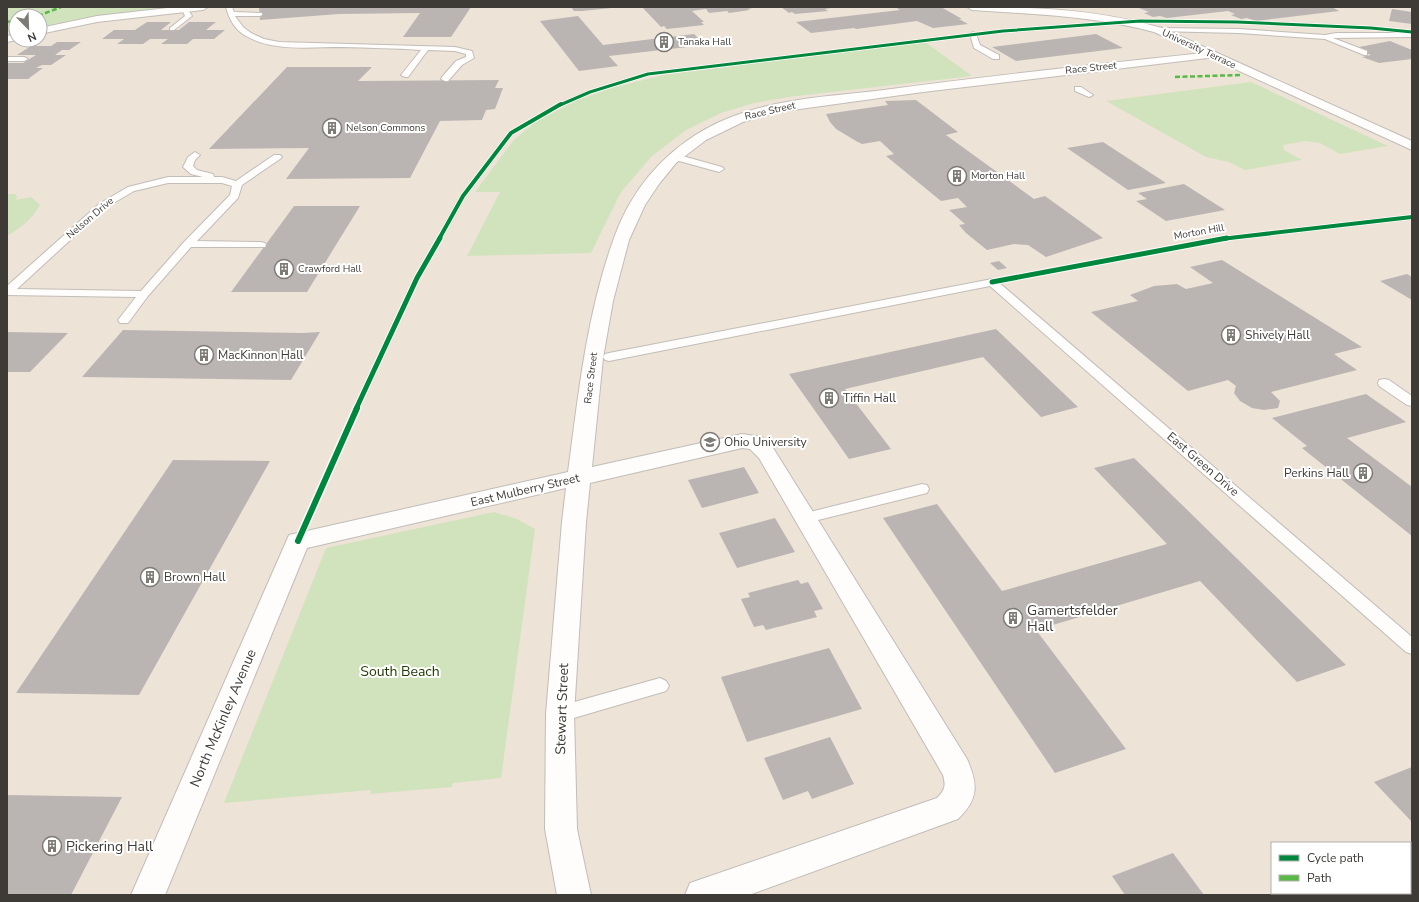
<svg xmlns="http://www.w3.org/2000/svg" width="1419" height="902" viewBox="0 0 1419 902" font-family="'Nunito Sans',sans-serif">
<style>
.built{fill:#eee3d7;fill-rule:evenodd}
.green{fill:#d1e3bc}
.building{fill:#bab5b3}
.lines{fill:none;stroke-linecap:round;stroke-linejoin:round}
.service-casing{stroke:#c1bdb8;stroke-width:2}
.minor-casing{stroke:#c1bdb8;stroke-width:2}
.tertiary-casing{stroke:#c1bdb8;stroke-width:2}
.service{fill:#fefdfc;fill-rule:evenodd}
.minor{fill:#fefdfc;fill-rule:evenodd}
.tertiary{fill:#fefdfc;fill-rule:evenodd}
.quiet{stroke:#58b947;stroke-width:2.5;stroke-dasharray:5 2.5;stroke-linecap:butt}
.cycleway-far3-casing{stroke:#fff;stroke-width:4.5}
.cycleway-far2-casing{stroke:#fff;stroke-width:5.5}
.cycleway-far1-casing{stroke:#fff;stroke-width:7}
.cycleway-casing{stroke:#fff;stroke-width:9}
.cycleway-far3{stroke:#00873e;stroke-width:3}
.cycleway-far2{stroke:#00873e;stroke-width:4}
.cycleway-far1{stroke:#00873e;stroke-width:5}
.cycleway{stroke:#00873e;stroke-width:6}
.labels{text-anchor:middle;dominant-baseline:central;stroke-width:4;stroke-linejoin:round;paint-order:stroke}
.far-poi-label{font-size:10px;fill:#3e3a36;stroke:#fff;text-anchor:start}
.far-street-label{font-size:10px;fill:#3e3a36;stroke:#fff}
.poi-label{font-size:12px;fill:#3e3a36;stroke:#fff;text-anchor:start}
.street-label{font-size:12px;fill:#3e3a36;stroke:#fff}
.near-poi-label{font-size:14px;fill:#3e3a36;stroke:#fff;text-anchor:start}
.near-park-label{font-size:14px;fill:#213a02;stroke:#fff}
.near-street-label{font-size:14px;fill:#3e3a36;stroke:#fff}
</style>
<rect width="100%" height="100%" fill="#f6f1eb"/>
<!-- built -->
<path class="built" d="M7 7H1412V895H7ZM16 16H40V40H16ZM1272 843H1410V893H1272Z"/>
<!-- green -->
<g class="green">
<polygon points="7,7 156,7 155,10 73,20 40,27 40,16 16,16 16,31 7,32"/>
<polygon points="925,42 972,76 788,97 754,103 721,113 686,130 652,156 621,192 591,253 467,256 500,192 475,192 513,141 535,122 578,100 612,88 663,75"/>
<polygon points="1251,82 1388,146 1340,154 1320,143 1306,141 1283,145 1284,150 1302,160 1245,170 1229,162 1206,157 1106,101"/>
<path d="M7 194H15L17 197 16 200 31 197 40 205C31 220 22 227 7 236Z"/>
<polygon points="494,512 517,519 535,529 501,778 453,783 452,787 370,794 371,790 224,803 326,548"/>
</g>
<!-- building -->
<g class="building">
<polygon points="259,7 471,7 451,37 403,37 420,13 339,14 260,20"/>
<polygon points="571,7 612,7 612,8 582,11 574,11"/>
<polygon points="642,7 753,7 753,8 748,9 750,10 729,13 727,11 709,13 706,9 692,11 704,22 701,22 704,25 667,29 664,26 661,27"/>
<polygon points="781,7 831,7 831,8 825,9 828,11 795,14 792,12 789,13"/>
<polygon points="895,7 941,7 962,19 959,19 968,24 933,28 917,21 856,29 854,28 811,33 796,22 900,10"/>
<polygon points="1142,7 1332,7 1339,11 1256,21 1247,18 1241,19 1231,15 1235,14 1228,11 1167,18 1160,16 1153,17 1144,13 1149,12 1139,8"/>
<polygon points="1392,9 1412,12 1412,24 1389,21"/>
<polygon points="578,16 603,45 694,34 705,45 609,56 618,66 579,71 540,21"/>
<polygon points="147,22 171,22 161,30 179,30 189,22 216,22 206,30 225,30 214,39 193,39 187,44 161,44 168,39 150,39 143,44 117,44 124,39 102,39 114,30 135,30"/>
<polygon points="1096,34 1123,48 1016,61 992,47"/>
<polygon points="1390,41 1412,50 1412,59 1379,63 1362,57 1371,55 1354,48"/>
<polygon points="57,42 81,42 69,50 62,50 55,55 66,55 51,65 42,65 36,68 43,68 28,79 7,79 7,63 23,63 36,55 17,55 31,46 51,46"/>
<polygon points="287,67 372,67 358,81 499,80 495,88 503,88 495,109 486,110 482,120 440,121 410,178 286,179 309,148 209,149"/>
<polygon points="916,100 958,132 946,135 1034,199 1045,196 1103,238 1046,257 1028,245 1014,244 987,250 966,233 959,225 965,224 949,210 967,207 958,198 941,201 886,156 894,154 880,141 862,144 856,141 836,129 830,122 826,114 888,105 885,101"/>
<polygon points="1103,142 1166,183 1128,190 1067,148"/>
<polygon points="1184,184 1225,210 1166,221 1136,201 1147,199 1138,193"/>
<polygon points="294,206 360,206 307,292 231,292"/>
<polygon points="1222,260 1362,347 1334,354 1357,370 1271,392 1280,401 1278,408 1264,410 1252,408 1240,401 1234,393 1236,386 1228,380 1188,391 1091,312 1138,301 1130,295 1154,286 1177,284 1186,289 1213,283 1190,267"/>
<polygon points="999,261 1007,268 998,270 990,263"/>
<polygon points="1407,274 1412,277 1412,300 1380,281"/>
<polygon points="996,329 1078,407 1041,417 983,357 845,389 891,449 849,459 789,374"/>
<polygon points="123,330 303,333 320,332 291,380 82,377"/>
<polygon points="7,332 68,333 30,372 7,372"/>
<polygon points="1366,394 1406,422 1347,438 1412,487 1412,536 1302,448 1307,446 1272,418"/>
<polygon points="1134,458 1346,665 1297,682 1200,581 1036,630 1126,749 1055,773 883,518 937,504 1002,591 1167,544 1094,468"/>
<polygon points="173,460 270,461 139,695 16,693"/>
<polygon points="744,467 759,493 702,508 688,480"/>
<polygon points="775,518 795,552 737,568 719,533"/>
<polygon points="798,580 801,584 808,582 823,609 814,611 817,617 766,630 763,625 754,627 741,599 750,597 748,593"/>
<polygon points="829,648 862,709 747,742 721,677"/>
<polygon points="830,737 854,784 812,799 808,791 783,800 764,758"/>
<polygon points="1412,767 1412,822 1374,782"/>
<polygon points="7,795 122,797 71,895 7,895"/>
<polygon points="1173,853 1204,895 1125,895 1112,876"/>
</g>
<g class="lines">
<!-- service casing -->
<g class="service-casing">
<g id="service">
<path d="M226 7H232L234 12 262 13V15L260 16H235L243 27 251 33 264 39 279 42 455 47 472 51 474 58 462 65 448 81H445L441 79 442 77 456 61 466 57V54L455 51 428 50 408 77H405L401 75 421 50C394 48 368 48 342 47 311 47 274 52 246 36 235 30 229 19 226 7Z"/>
<polygon points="183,8 187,8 192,16 174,30 170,30 170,28 185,16 182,9"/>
<polygon points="1158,28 1239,29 1325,35 1336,33 1412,33 1412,37 1333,38 1367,51 1367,55 1364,55 1325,39 1239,33 1156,31 1155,30"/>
<polygon points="973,32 976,34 980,45 999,55 999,59 993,59 974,48 970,34"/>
<polygon points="7,57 24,57 28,59 24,61 7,61"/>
<polygon points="1075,87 1081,87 1093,95 1089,97 1075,91"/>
<path d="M195 152 200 155 195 160 193 166 197 170 213 174 214 177H222L236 181 274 155H280L282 157 280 159 242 185 238 198 197 241 261 242 265 243 266 245 265 247H191L148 296 128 323H120L118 320 136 297 7 295V286L99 204 128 187 168 177H203L191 174 183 167 188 157ZM168 183H222L232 186 230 195 184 242 141 291 17 289 105 208 134 191Z"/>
<polygon points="675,154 722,167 724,169 719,172 672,159 670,157"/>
<polygon points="992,279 996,280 1412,637 1412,654 1406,652 990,286 609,361 605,360 603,357 605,354 609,353"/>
<polygon points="1384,379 1389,380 1412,396 1412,406 1407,405 1379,386 1378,383 1379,380"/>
<polygon points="922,484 927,485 929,489 927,493 806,523 801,522 798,518 801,514 806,513"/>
<polygon points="660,678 666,681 669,686 666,691 560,722 553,720 551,714 553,708 560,706"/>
</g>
</g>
<!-- minor casing -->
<g class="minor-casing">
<g id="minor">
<polygon points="176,7 208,7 203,10 97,22 40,34 40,28 97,16"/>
<polygon points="16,34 16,40 17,40 7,42 7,36"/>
<path d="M1212 52 1216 53 1218 55 1216 57 923 92 778 112 743 122 706 140 676 163 659 184 645 205 629 240 613 301 603 358 592 467 742 434 762 437 770 443 967 759C978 784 979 799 958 819L749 895H685L690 883 937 798C945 790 946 786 943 775L759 458 750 449 742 448 590 483 586 522 574 714 577 829 591 895H557L545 829 546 714 562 522 566 488 307 548 165 895H131L289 535 568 472C577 405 584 338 603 272 610 249 617 226 629 205 652 164 690 132 734 116 781 98 835 96 884 90 993 75 1103 64 1212 52Z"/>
</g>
</g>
<!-- tertiary casing -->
<g class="tertiary-casing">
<path id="tertiary" d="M967 7C1036 7 1095 9 1162 28L1412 141V150L1154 32C1095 16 1033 14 972 10Z"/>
</g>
<!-- service -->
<use href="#service" class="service"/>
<!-- minor -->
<use href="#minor" class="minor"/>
<!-- tertiary -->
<use href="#tertiary" class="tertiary"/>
<!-- quiet -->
<g class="quiet">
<polyline points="38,16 61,7"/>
<polyline points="7,22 16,20"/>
<polyline points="1175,77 1240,75"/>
</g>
<!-- cycleway-far3 casing -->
<g class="cycleway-far3-casing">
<polyline id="cycleway-far3" points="560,105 590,92 648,74 1003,31 1140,21 1237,22 1371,28 1412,32"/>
</g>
<!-- cycleway-far2 casing -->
<g class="cycleway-far2-casing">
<g id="cycleway-far2">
<polyline points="439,239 463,196 511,133 561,104"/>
<polyline points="1221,239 1412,217"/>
</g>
</g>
<!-- cycleway-far1 casing -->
<g class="cycleway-far1-casing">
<g id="cycleway-far1">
<polyline points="992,282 1227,238"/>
<polyline points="356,409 417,278 440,238"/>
</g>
</g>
<!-- cycleway casing -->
<g class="cycleway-casing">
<polyline id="cycleway" points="298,541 357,408"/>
</g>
<!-- cycleway-far3 -->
<use href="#cycleway-far3" class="cycleway-far3"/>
<!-- cycleway-far2 -->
<use href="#cycleway-far2" class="cycleway-far2"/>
<!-- cycleway-far1 -->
<use href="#cycleway-far1" class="cycleway-far1"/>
<!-- cycleway -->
<use href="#cycleway" class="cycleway"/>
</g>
<!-- icons -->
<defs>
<g id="building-ring" transform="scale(1)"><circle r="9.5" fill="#fff" stroke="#7e7a75" stroke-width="1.5"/><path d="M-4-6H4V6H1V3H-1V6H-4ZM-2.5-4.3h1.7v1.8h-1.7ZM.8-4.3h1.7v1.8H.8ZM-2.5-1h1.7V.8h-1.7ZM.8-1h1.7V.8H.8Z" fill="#7e7a75"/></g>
<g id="university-ring" transform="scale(1)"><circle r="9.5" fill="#fff" stroke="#7e7a75" stroke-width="1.5"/><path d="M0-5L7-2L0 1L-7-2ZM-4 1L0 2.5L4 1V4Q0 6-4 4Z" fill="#7e7a75"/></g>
</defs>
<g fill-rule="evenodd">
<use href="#building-ring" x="664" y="42"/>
<use href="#building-ring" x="332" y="128"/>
<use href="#building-ring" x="957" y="176"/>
<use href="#building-ring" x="284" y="269"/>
<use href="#building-ring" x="1231" y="335"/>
<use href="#building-ring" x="204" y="355"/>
<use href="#building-ring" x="829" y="398"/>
<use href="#university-ring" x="710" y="442"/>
<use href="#building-ring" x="1363" y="473"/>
<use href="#building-ring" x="150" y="577"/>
<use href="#building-ring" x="1013" y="618"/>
<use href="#building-ring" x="52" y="846"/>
</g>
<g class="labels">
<!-- far-poi labels -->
<g class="far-poi-label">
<text x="678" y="42">Tanaka Hall</text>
<text x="346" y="128">Nelson Commons</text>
<text x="971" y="176">Morton Hall</text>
<text x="298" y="269">Crawford Hall</text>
</g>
<!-- far-street labels -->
<g class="far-street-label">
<text transform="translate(1199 49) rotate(25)">University Terrace</text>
<text transform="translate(1091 68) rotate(-6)">Race Street</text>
<text transform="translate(770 111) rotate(-13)">Race Street</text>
<text transform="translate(90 218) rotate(-40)">Nelson Drive</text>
<text transform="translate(1199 232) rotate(-10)">Morton Hill</text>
<text transform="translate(591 378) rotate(-83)">Race Street</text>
</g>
<!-- poi labels -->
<g class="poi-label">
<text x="1245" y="335">Shively Hall</text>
<text x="218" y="355">MacKinnon Hall</text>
<text x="843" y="398">Tiffin Hall</text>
<text x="724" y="442">Ohio University</text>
<text x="1349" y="473" text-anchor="end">Perkins Hall</text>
<text x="164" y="577">Brown Hall</text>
</g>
<!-- street labels -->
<g class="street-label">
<text transform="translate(1203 464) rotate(41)">East Green Drive</text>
<text transform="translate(525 490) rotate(-13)">East Mulberry Street</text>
</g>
<!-- near-poi labels -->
<g class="near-poi-label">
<text x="1027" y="610">Gamertsfelder<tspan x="1027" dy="16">Hall</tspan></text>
<text x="66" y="846">Pickering Hall</text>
</g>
<!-- near-park labels -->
<g class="near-park-label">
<text x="400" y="671">South Beach</text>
</g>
<!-- near-street labels -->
<g class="near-street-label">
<text transform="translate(562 709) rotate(-88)">Stewart Street</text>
<text transform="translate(223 718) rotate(-67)">North McKinley Avenue</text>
</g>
</g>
<!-- border -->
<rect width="1419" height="902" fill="none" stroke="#3e3a36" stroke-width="16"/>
<!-- legend -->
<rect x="1271" y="842" width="140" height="52" fill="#ffffff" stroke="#b2b0af"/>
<rect x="1279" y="855" width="20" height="6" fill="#00873e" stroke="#b2b0af"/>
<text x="1307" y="862" font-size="12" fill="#3e3a36">Cycle path</text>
<rect x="1279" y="875" width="20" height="6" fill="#58b947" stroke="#b2b0af"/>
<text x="1307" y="882" font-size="12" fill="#3e3a36">Path</text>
<!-- north arrow -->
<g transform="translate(28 28) rotate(157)"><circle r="19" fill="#ffffff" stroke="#b2b0af"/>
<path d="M0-3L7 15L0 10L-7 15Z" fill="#7e7a75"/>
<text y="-6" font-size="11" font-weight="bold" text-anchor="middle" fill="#3e3a36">N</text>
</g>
</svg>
